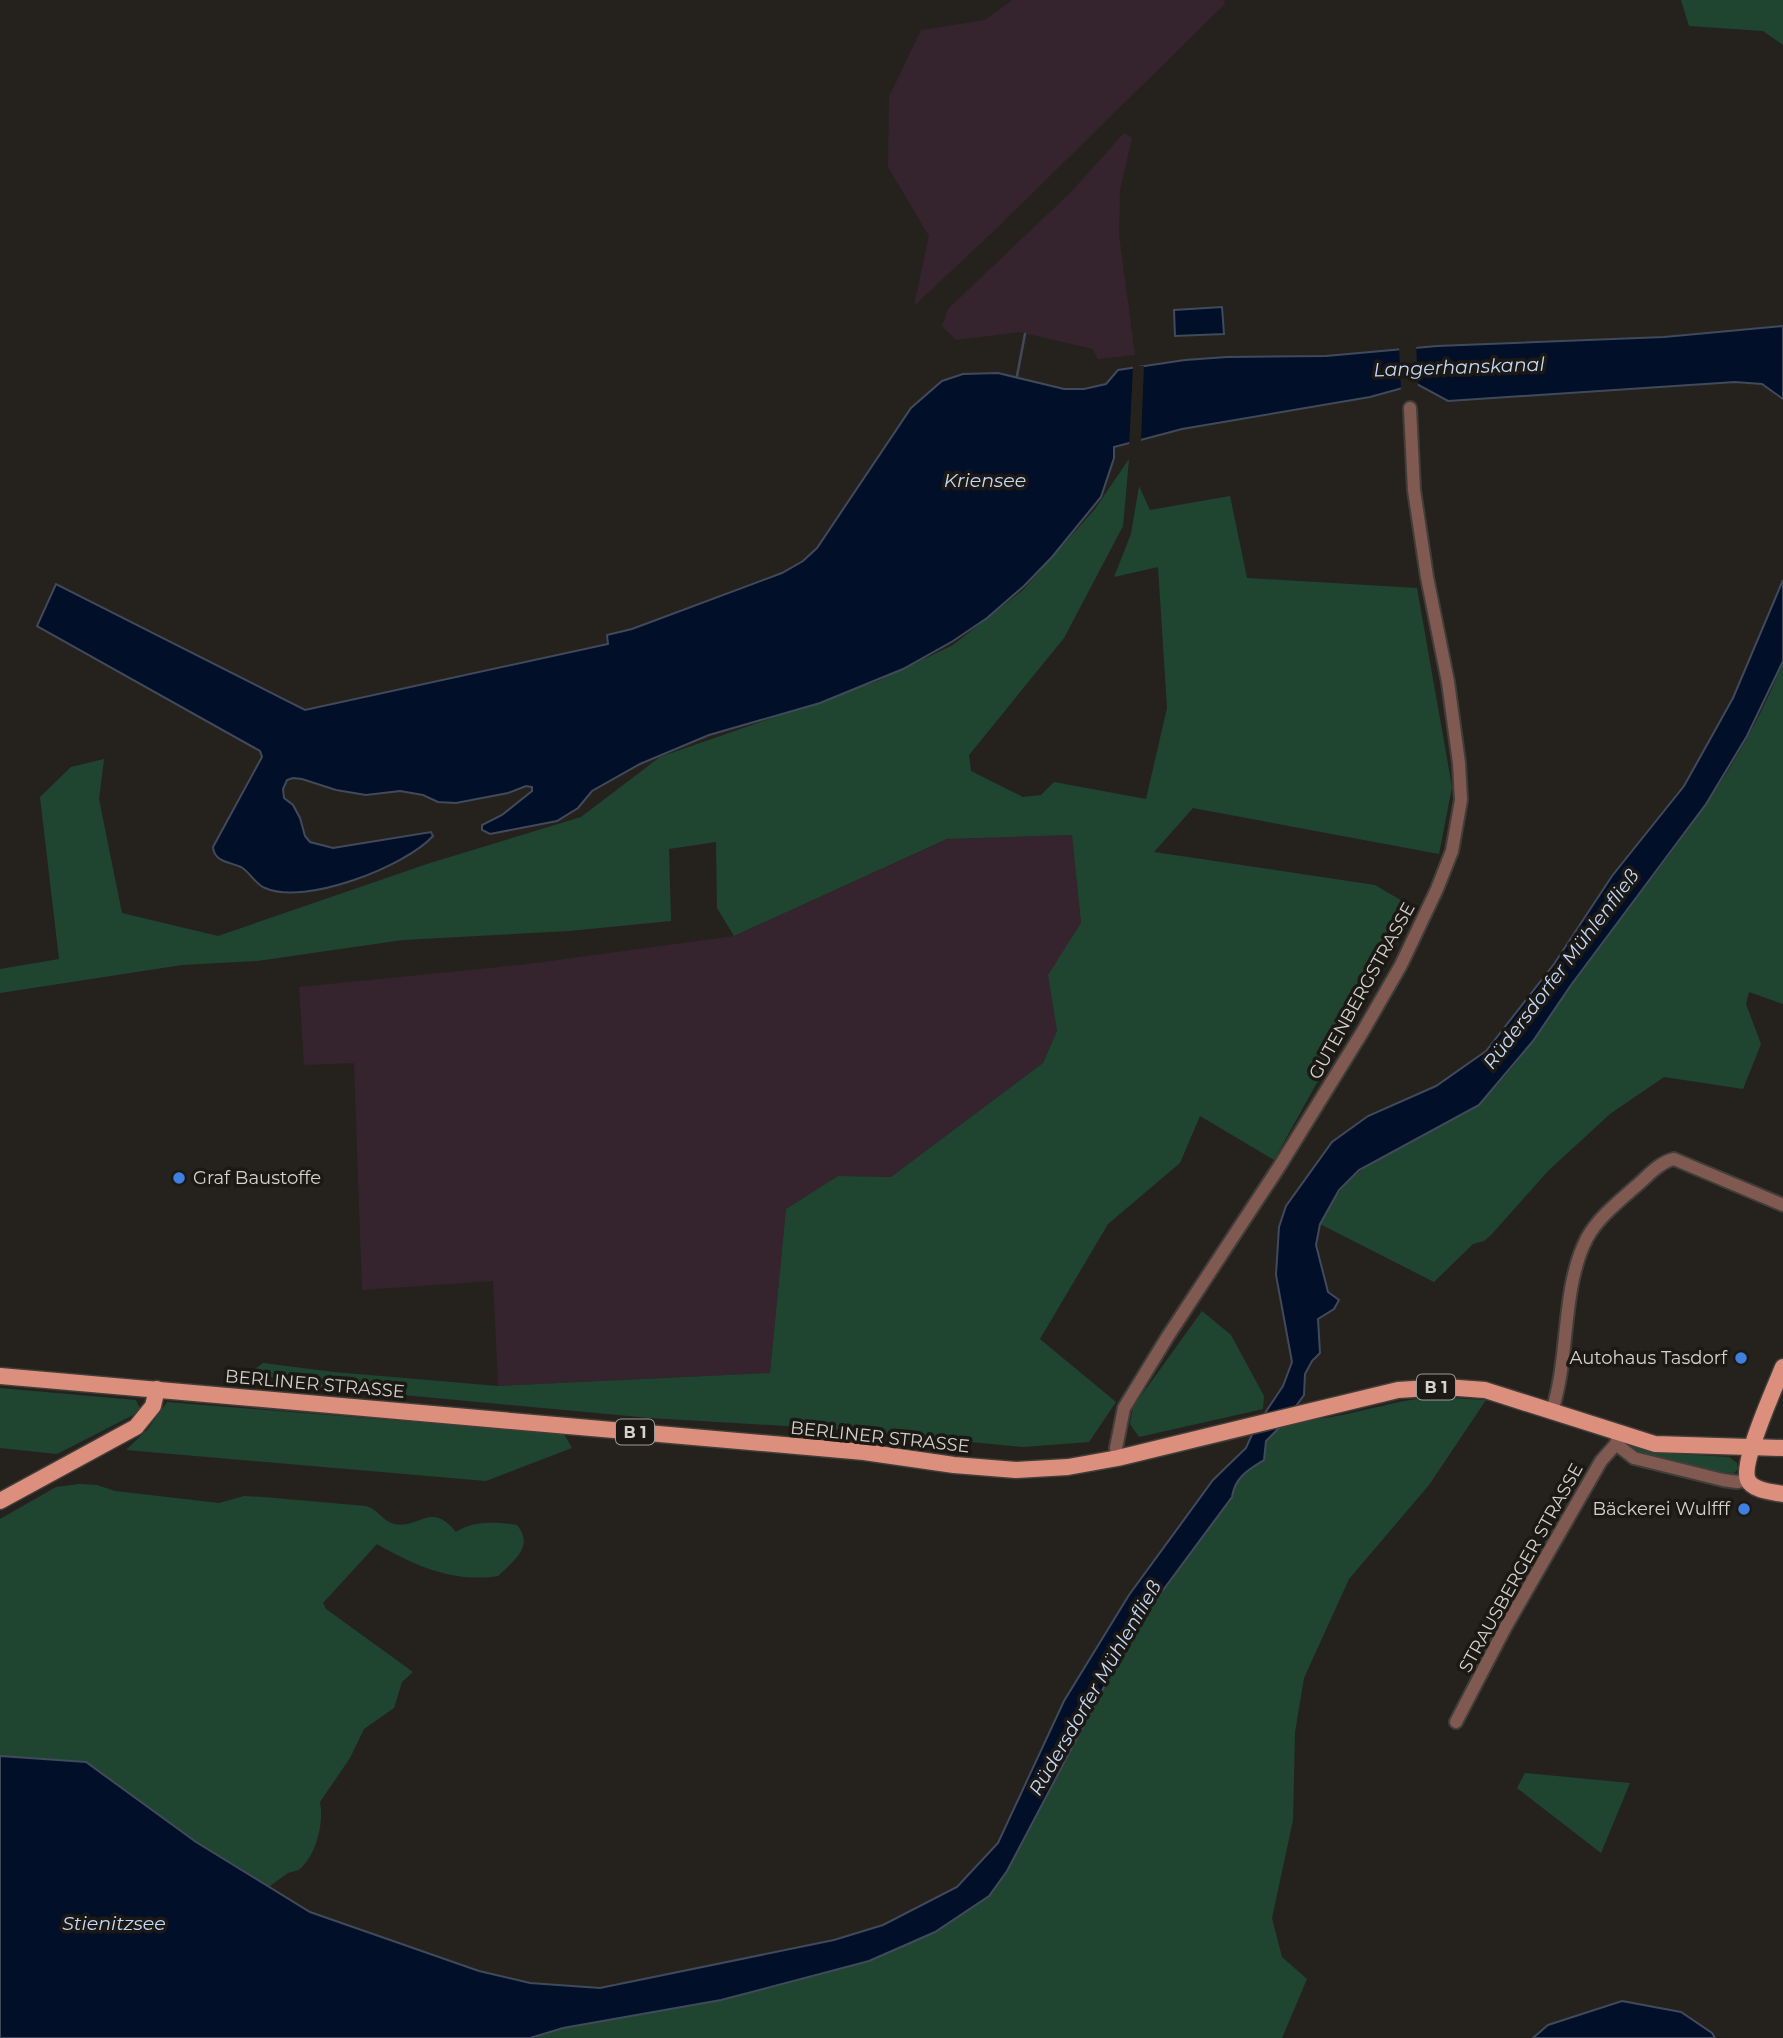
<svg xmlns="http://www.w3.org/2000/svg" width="1783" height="2038" viewBox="0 0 1783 2038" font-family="Montserrat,sans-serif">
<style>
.industrial{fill:#35242e}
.green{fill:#1f4531}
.water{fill:#020f28;stroke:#414a5a;stroke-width:2}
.pier{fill:#25221e}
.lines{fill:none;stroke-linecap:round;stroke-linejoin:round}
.stream{stroke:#414a5a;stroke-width:2.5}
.minor-casing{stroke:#413e3a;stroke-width:16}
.major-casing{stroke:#413e3a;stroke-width:19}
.minor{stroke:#805a51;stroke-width:12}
.major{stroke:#dd8f7e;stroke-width:16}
.shop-dot{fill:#3f7fe0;stroke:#1c1915;stroke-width:2.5}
.labels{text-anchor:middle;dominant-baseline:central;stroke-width:7;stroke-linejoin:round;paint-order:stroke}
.shield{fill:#1c1915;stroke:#9d9a97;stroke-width:2}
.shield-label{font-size:16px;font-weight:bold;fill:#d4d2cf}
.street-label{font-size:18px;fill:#d4d2cf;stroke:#1c1915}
.poi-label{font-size:18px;fill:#d4d2cf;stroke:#1c1915;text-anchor:end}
.water-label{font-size:19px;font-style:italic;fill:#c3d9fa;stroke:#1c1915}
</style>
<rect width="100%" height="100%" fill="#25221e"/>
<!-- industrial -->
<g class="industrial">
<polygon points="1012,0 1224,0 1225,4 997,228 914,306 929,236 888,167 889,97 921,30 985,20"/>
<polygon points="1124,133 1132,138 1120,190 1119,235 1135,355 1098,359 1093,349 1019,332 956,340 942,326 948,309 1072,191"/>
<polygon points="1072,835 1081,924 1048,975 1057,1031 1043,1063 891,1177 838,1176 786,1209 770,1373 498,1386 493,1281 362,1290 354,1063 304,1065 299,987 521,965 734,936 948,839"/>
</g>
<!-- green -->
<g class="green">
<polygon points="1681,0 1783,0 1783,45 1763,31 1689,26"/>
<polygon points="1129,459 1123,526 1064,638 969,755 971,771 1023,797 1041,795 1054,782 1146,799 1167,708 1158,567 1114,577 1131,534 1139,486 1150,510 1230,496 1247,578 1417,588 1452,787 1439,854 1193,808 1154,852 1375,885 1414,908 1274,1160 1200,1116 1180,1163 1108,1224 1040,1339 1116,1402 1089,1442 1023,1447 821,1428 650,1418 286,1384 255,1369 263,1363 334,1372 498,1386 770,1373 786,1209 838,1176 891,1177 1043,1063 1057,1031 1048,975 1081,923 1072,835 947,839 734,936 717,908 716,842 669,849 671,921 569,931 403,940 257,961 182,965 0,993 0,969 59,959 40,797 71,767 104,759 99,799 122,913 218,936 430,863 581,817 660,757 878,681 953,645 1023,590 1095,509"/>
<path d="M1783 661V1004L1749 992 1746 1004 1761 1044 1743 1089 1664 1077 1610 1114 1548 1171 1491 1235 1484 1241 1473 1244 1434 1282 1320 1224C1345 1166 1392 1152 1444 1124 1456 1117 1472 1112 1481 1102 1521 1063 1550 1013 1584 967 1655 871 1741 775 1783 661Z"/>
<polygon points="1202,1311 1231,1335 1264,1396 1263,1409 1139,1437 1130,1424 1133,1407"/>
<polygon points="0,1388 136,1400 141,1411 57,1454 0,1448"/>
<path d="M1433 1397 1486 1400 1429 1485 1349 1579 1304 1678 1295 1732 1293 1820 1272 1918 1282 1957 1307 1979 1282 2038H530L563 2028 869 1961 936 1932 989 1896 1065 1763 1135 1628 1232 1497C1235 1477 1248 1470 1264 1460 1265 1445 1268 1430 1283 1424 1297 1418 1317 1420 1332 1417 1366 1411 1398 1400 1433 1397Z"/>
<polygon points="167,1402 564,1434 572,1448 486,1481 126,1450 148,1429"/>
<polygon points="1627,1445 1662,1453 1729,1457 1737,1463 1738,1469 1734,1473 1722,1472 1633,1452"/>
<path d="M79 1484 97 1485 115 1491 219 1503 244 1496 263 1497 366 1506C378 1509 382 1521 394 1524 419 1530 430 1500 456 1532 473 1520 497 1522 517 1525 535 1547 513 1561 498 1576 454 1583 415 1566 377 1544L323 1603 326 1609 413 1672 402 1682 394 1708 364 1729 350 1758 320 1802C324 1822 317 1851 303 1866 299 1871 294 1871 288 1873 282 1877 275 1882 269 1887L310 1912 479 1971 530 1983 600 1988 505 2006 0 1823V1519L56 1487Z"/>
<polygon points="1525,1773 1630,1783 1601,1853 1517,1788"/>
</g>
<!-- water -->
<g class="water">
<polygon points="1222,307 1224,334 1175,336 1174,310"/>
<path d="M1783 326V399L1762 384 1735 382 1448 401 1417 384 1370 397 1182 429 1114 447V458L1101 497 1052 557 1024 586 987 618 953 641 903 669 820 703 709 735 640 764 592 791 578 808 557 821 490 834 482 830V825L502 815 532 791V787L526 786 508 793 456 803 438 802 423 795 400 791 366 795 336 790 302 779 293 778 287 780 283 789 284 798 293 805 300 818 305 836 310 842 333 848 431 832 433 836C406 866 305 906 265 888 255 884 250 872 241 867 230 862 214 862 213 847L262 757 260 751 37 626 56 584 305 710 608 644 607 635 632 629 782 573 803 561 817 548 911 408 942 381 963 374 998 373 1064 389H1084L1106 384 1118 370 1185 360 1227 357 1326 356 1437 346 1664 337Z"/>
<path d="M1783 580V661L1747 736 1706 804 1571 985 1533 1041 1479 1105 1359 1170 1339 1190 1320 1224 1316 1245 1328 1292 1339 1300 1334 1309 1318 1319 1320 1353 1312 1361 1305 1374 1304 1395 1283 1424 1266 1441 1264 1460C1248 1470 1235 1477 1232 1497L1135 1628 1007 1871 989 1896 935 1932 869 1961 721 2000 563 2028 530 2038H0V1756L86 1762 196 1842 310 1912 479 1971 530 1983 600 1988 834 1940 883 1925 957 1887 998 1843 1064 1701 1129 1595 1213 1480 1246 1448 1255 1428 1283 1386 1292 1362 1276 1275 1279 1227 1286 1206 1332 1142 1368 1116 1436 1086 1486 1051 1554 964 1612 876 1684 786 1733 698Z"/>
<polygon points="1622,2001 1681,2012 1712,2033 1715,2038 1533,2038 1548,2025"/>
</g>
<!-- pier -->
<g class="pier">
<polygon points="1416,343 1418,389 1401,392 1399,345"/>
<polygon points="1133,366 1144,366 1142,415 1141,444 1129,447"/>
</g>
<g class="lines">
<!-- stream -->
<polyline class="stream" points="1017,376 1025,334"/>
<!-- minor casing -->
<g class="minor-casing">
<g id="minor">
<path d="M1552 1411C1570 1356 1561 1288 1587 1238 1598 1218 1618 1202 1635 1187 1646 1178 1659 1162 1674 1159L1783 1205"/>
<polyline points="1616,1444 1634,1458 1723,1480 1737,1482 1748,1480"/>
<polyline points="1118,1458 1116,1448 1124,1408 1168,1336 1279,1167 1363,1031 1401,965 1437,889 1452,851 1461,800 1459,763 1448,682 1427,577 1414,490 1410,408"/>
<polyline points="1456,1722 1505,1628 1601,1461 1616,1444 1618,1433"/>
</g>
</g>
<!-- major casing -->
<g class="major-casing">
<g id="major">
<path d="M1783 1367C1775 1387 1740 1464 1748 1480 1753 1491 1773 1492 1783 1494"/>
<polyline points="0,1376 864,1452 954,1465 1016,1470 1068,1467 1118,1458 1398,1390 1445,1387 1485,1390 1655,1444 1783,1448"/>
<polyline points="0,1501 136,1427 153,1406 157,1389"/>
</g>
</g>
<!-- minor -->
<use href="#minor" class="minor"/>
<!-- major -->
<use href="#major" class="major"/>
</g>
<!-- markers -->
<g class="shop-dot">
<circle cx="179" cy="1178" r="7"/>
<circle cx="1741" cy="1358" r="7"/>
<circle cx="1744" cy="1509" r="7"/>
</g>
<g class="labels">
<!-- shield labels -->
<g class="shield">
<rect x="1417" y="1374.5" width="38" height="25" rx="5"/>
<rect x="616" y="1419.5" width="38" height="25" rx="5"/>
</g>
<g class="shield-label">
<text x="1436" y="1387">B 1</text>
<text x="635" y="1432">B 1</text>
</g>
<!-- street labels -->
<g class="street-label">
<text transform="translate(1362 991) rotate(-61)">GUTENBERGSTRASSE</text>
<text transform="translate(315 1384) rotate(5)">BERLINER STRASSE</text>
<text transform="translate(880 1437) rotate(6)">BERLINER STRASSE</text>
<text transform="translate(1521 1568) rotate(-61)">STRAUSBERGER STRASSE</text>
</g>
<!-- poi labels -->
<g class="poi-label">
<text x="193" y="1178" text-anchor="start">Graf Baustoffe</text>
<text x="1727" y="1358">Autohaus Tasdorf</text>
<text x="1730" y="1509">Bäckerei Wulfff</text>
</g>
<!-- water labels -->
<g class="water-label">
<text transform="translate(1459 367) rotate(-2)">Langerhanskanal</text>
<text x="985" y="480">Kriensee</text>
<text transform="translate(1561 969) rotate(-53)">Rüdersdorfer Mühlenfließ</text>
<text transform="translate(1095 1688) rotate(-60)">Rüdersdorfer Mühlenfließ</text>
<text x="114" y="1923">Stienitzsee</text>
</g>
</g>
</svg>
